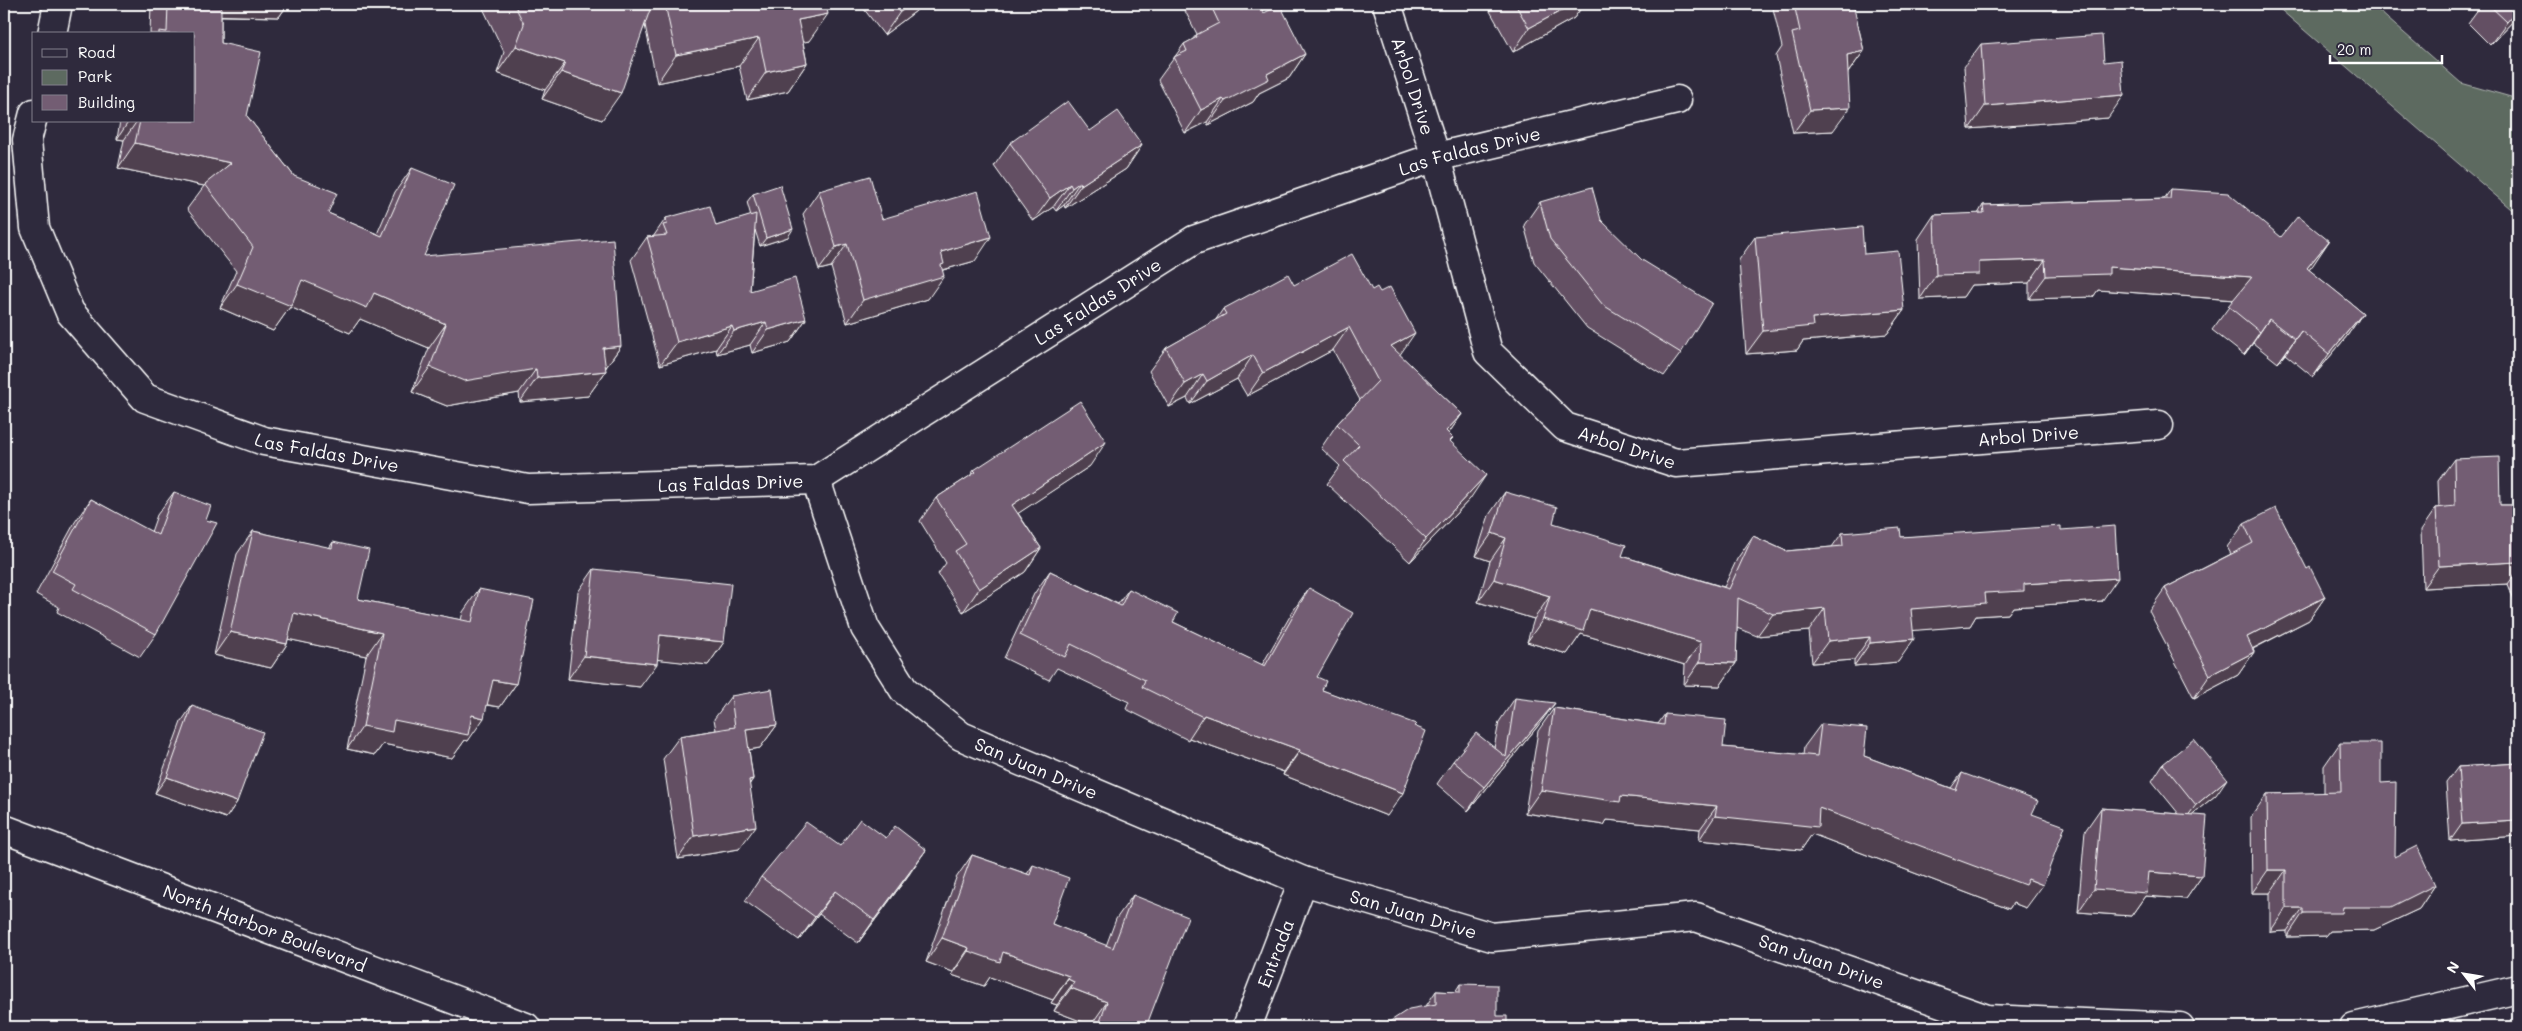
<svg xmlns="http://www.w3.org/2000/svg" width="2522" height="1031" viewBox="0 0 2522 1031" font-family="Mali,sans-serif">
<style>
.green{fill:#5d6a60;stroke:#aeb4b0}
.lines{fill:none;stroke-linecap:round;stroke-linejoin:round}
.minor-casing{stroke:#fff;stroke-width:31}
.major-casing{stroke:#fff;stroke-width:31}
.minor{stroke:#2f2a3d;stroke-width:28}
.major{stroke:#2f2a3d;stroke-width:28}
.wall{fill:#635063;stroke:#fff}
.shaded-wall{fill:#504150;stroke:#fff}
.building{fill:#735d73;stroke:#fff}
.labels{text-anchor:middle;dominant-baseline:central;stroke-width:4.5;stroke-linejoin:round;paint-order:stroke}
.street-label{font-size:18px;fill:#fff;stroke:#2f2a3d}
</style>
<rect width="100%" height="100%" fill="#2f2a3d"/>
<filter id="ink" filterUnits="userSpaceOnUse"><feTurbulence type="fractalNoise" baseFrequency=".02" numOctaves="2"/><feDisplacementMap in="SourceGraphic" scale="10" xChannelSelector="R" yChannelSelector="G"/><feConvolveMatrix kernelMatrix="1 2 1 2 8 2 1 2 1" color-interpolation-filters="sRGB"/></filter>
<g filter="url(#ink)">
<!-- green -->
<polygon class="green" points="2274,4 2371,4 2461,83 2518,99 2518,215"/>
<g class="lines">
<!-- minor casing -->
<g class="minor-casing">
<g id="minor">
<path id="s1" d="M1387 4 1436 157 1488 352 1565 427 1676 463 2159 425"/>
<polyline points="52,34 58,4"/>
<path id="s2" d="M34 113 27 140 35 228 70 312 145 398 264 441 528 489 816 480 1194 240 1436 157 1677 100"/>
<path id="s3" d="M816 480 865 628 904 690 961 736 1303 881 1492 937 1696 917 1987 1019 2180 1027"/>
<path id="s4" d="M1247 1027 1303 881"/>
<polyline points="2354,1027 2518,989"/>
</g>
</g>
<!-- major casing -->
<g class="major-casing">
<g id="major">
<path id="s5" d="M4 829 526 1027"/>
</g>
</g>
<!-- minor -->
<use href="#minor" class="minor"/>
<!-- major -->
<use href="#major" class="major"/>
</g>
<!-- wall -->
<g class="wall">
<polygon points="151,4 288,4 279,17 221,16 221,43 247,116 294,176 328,213 377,234 395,192 412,168 424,256 621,346 605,369 606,371 588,396 520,402 519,393 447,406 412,392 429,348 360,319 350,333 290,307 273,331 220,308 236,271 187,209 204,186 118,168 124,140 117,139 120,121 194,121 194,34 150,34"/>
<polygon points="481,4 665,4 809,41 803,42 807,63 788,91 747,100 739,66 657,83 645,25 602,120 542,99 545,90 497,73 504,52"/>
<polygon points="860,4 921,4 916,11 884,35"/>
<polygon points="1188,4 1259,4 1264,13 1305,54 1289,78 1259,93 1253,102 1208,125 1207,122 1185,133 1158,80 1184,44 1192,40 1197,34 1184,9"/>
<polygon points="1486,4 1584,4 1574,18 1513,52"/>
<polygon points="1772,4 1853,4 1864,51 1848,73 1833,131 1793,133 1776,56 1782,47"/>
<polygon points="2482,4 2518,4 2518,16 2490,45 2468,23"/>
<polygon points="1981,44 2108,118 1969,129 1964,67"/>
<polygon points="1090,131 1142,145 1126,169 1065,208 1064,205 1056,211 1053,207 1033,221 994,166 1010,143"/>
<polygon points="2171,189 2281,237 2329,241 2309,270 2363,313 2347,336 2313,377 2285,354 2278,363 2253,343 2244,355 2212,330 2234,300 2098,290 2093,297 2029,299 2029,283 1971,285 1963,297 1920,299 1918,239 1934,215 1978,214 1983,205 2164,199"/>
<polygon points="819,191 882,219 975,261 943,270 928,299 847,323 831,267 819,270 803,214"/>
<polygon points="753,194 788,237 760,246 755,230 750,291 806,319 790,342 752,353 750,345 717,354 716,349 660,365 631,260 647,237 653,237 666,218 716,226 751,216 747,202"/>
<polygon points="1540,202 1681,353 1664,376 1587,328 1534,262 1524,225"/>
<polygon points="1755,237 1864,254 1904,310 1887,334 1803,341 1797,350 1746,354 1739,260"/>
<polygon points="1294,285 1400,355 1462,414 1448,434 1470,499 1410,562 1327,484 1340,466 1321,448 1337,424 1360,400 1333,350 1247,396 1237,379 1190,404 1187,398 1169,407 1149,371 1166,348 1215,321 1223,309"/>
<polygon points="2454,459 2500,505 2518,505 2518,610 2508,584 2423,588 2421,530 2436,508 2439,508 2438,481"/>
<polygon points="1090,466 1018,513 1041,548 1025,572 963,612 938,574 946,563 920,521 936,498 970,476 974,470"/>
<polygon points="174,492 156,634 140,657 57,612 59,607 36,594 75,522 91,499 151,532 157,515"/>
<polygon points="1505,492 1553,523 1622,556 1724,587 1737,559 1753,536 1786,551 1832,547 1842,533 1901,537 2061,530 2102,601 2013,607 2008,614 1976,616 1970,626 1913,630 1898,662 1854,666 1854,660 1812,663 1809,631 1757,636 1737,628 1736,663 1720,686 1684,685 1685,665 1581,634 1567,654 1527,642 1534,619 1478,602 1490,561 1476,556 1489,515"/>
<polygon points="2244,524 2307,569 2325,597 2309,620 2253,649 2254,652 2238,675 2194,698 2149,611 2165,588 2231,554 2227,547"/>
<polygon points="253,531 329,548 333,542 358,599 461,620 463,612 479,589 516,684 500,707 487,705 468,741 465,740 452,758 383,744 375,755 347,749 366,656 288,639 287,644 271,668 214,655 237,554"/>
<polygon points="594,569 724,642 708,665 657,659 640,687 568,679 578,592"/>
<polygon points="1050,571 1118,604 1129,589 1173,622 1262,665 1293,611 1309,588 1317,677 1322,690 1414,726 1387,816 1283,775 1284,772 1189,738 1188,740 1126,709 1129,702 1057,668 1049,680 1004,658 1034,594"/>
<polygon points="731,696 777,725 760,748 749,750 753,779 749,785 739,849 678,859 663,759 680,736 716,730 714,719"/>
<polygon points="1515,698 1538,726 1468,811 1437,784 1453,761 1494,748 1499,722"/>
<polygon points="192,706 237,802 226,818 155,793 181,722"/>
<polygon points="1554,708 1658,724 1665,714 1723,747 1803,755 1804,747 1821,724 1864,756 1951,788 1962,773 2032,814 2026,908 2013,903 2009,909 1812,834 1801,850 1699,840 1700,829 1607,820 1604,825 1525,813 1538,731"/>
<polygon points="2340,743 2381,783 2395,857 2435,885 2419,909 2374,930 2330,931 2326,936 2287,937 2287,931 2270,932 2270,893 2252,893 2251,817 2267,794 2324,793 2324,766"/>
<polygon points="2518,763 2518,836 2450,841 2446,783 2458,767"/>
<polygon points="2163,764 2216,795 2191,815 2202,876 2186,899 2145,896 2131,916 2078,912 2085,831 2101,808 2179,814 2152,781"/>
<polygon points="886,838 910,873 858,943 819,914 799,940 745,901 761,877 840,846"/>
<polygon points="972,855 1027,874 1033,865 1052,924 1106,946 1116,919 1133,895 1146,1027 1090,1027 1091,1025 1054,1011 1057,1005 1051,1003 1053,1000 990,977 984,986 952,975 953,972 926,962 956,878"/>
<polygon points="1460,984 1497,1016 1507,1027 1374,1027 1378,1021 1386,1024 1426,1006 1436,991 1455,992"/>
</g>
<!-- shaded-wall -->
<g class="shaded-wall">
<polygon points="212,4 288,4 279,17 204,15"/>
<polygon points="911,4 921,4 916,11 884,35 900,12"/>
<polygon points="1574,4 1584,4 1574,18 1513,52 1529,28"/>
<polygon points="2518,9 2518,16 2490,45 2507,22"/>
<polygon points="828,14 809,41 779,48 798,20"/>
<polygon points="759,38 739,66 657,83 676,55"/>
<polygon points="516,46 565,63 545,90 497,73"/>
<polygon points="1864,51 1847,74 1847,55"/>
<polygon points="1305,54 1289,78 1259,93 1253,102 1208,125 1225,101 1267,74"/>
<polygon points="807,63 788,91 747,100 766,72"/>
<polygon points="561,72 621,93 602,120 542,99"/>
<polygon points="2124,95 2108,118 1969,129 1985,106"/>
<polygon points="1223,99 1207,122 1185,133 1201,110"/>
<polygon points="1850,108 1833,131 1793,133 1810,110"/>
<polygon points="129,121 137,121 124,140 117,139"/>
<polygon points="135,143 231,163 204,186 118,168"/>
<polygon points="1142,145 1126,169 1065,208 1081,185"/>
<polygon points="1080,182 1064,205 1056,211 1072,188"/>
<polygon points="1070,184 1053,207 1033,221 1050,198"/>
<polygon points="793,229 788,237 760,246 766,238"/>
<polygon points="991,237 975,261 939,271 944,276 928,299 847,323 863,300 941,252"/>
<polygon points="2329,241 2313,265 2291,291 2307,268"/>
<polygon points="847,244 831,267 819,270 836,247"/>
<polygon points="2045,260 2029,283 1971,285 1963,297 1920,299 1936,275 1979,262"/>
<polygon points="2109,267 2252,277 2236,300 2098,290 2093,297 2029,299 2046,276"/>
<polygon points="302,280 374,293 446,324 429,348 360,319 350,333 290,307 273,331 220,308 237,284"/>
<polygon points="1904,310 1887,334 1803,341 1797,350 1746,354 1763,331 1812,318"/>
<polygon points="2363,313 2347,336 2313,377 2329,354"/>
<polygon points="806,319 790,342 752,353 768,330"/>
<polygon points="2269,319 2253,343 2244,355 2260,332"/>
<polygon points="766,322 750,345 717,354 734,331"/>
<polygon points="732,326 716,349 660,365 677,342"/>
<polygon points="1349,327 1333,350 1247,396 1263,373"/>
<polygon points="2301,331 2285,354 2278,363 2295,339"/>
<polygon points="1415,333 1399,356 1391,346"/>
<polygon points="621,346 604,370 603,348"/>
<polygon points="1253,355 1237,379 1190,404 1207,381"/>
<polygon points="430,367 536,369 519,393 447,406 412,392"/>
<polygon points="606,371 588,396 520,402 537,378"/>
<polygon points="1203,374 1187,398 1169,407 1185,384"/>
<polygon points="1462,414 1446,437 1446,431"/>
<polygon points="1106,442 1090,466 996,528 1012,505"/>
<polygon points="1486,475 1470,499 1410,562 1426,539"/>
<polygon points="1492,533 1506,538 1490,561 1476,556"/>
<polygon points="1041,548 1025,572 963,612 979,589"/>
<polygon points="2518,562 2518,570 2508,584 2423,588 2439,566"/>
<polygon points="2118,578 2102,601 2013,607 2008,614 1976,616 1970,626 1895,632 1911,609 1985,593 2024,584"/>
<polygon points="1494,579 1550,596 1534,619 1478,602"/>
<polygon points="2325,597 2309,620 2230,660 2247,637"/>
<polygon points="1825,608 1809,631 1757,636 1773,614"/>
<polygon points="1590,609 1701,642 1685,665 1581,634 1567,654 1527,642 1543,619"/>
<polygon points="294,613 382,633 366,656 278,637"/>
<polygon points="230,632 287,644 271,668 214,655"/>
<polygon points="660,635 724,642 708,665 644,658"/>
<polygon points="1870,637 1854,660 1812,663 1828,641"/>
<polygon points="1914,639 1898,662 1854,666 1870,643"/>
<polygon points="2254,652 2238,675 2194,698 2210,675"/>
<polygon points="584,656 657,664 640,687 568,679"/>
<polygon points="1700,662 1736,663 1720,686 1684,685"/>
<polygon points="493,680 516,684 500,707 477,703"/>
<polygon points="1555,703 1538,726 1468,811 1484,787"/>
<polygon points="472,715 484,718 468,741 465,740 452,758 383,744 375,755 347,749 363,726 394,720"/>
<polygon points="1204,715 1300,750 1284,772 1189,738"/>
<polygon points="777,725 760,748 730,753 746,729"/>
<polygon points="1299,752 1403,793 1387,816 1283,775"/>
<polygon points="167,777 237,802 226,818 155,793"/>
<polygon points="753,779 737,802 749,780"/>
<polygon points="2227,779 2216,795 2184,821 2196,805"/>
<polygon points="1541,790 1621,796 1717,806 1700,829 1607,820 1604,825 1525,813"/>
<polygon points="1819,808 2028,879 2043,885 2026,908 2013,903 2009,909 1812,834 1801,850 1699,840 1715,816"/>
<polygon points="2518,821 2518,836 2450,841 2462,824"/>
<polygon points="756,826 739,849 678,859 694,836"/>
<polygon points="926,850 910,873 858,943 874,920"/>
<polygon points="2268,870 2286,870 2270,893 2252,893"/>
<polygon points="2149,872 2202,876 2186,899 2145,896 2131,916 2078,912 2094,889"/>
<polygon points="2435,885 2419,909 2374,930 2330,931 2326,936 2287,937 2303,913 2343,907"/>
<polygon points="835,891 819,914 799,940 815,917"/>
<polygon points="2286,908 2303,908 2287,931 2270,932"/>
<polygon points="942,938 969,948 953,972 926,962"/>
<polygon points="968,951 1003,952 1069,976 1053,1000 990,977 984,986 952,975"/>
<polygon points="1068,979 1074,982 1057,1005 1051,1003"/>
<polygon points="1071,988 1107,1002 1091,1025 1054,1011"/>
</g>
<!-- building -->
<g class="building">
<polygon points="168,4 221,4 221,43 261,52 247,116 294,176 337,193 328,213 382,236 412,168 454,185 424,256 613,239 621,346 603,348 606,371 537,378 536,369 464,381 430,367 446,324 374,293 367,308 302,280 291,306 237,284 253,247 205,184 231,163 135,143 140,121 194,121 194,34 159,34 159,31 167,32"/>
<polygon points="514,4 652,4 621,93 561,72 565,63 516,46 524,24"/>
<polygon points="665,4 826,4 828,14 798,20 807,63 766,72 759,38 676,55"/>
<polygon points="894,4 911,4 900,12"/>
<polygon points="1210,4 1259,4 1264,13 1280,5 1305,54 1267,74 1269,79 1225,101 1223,99 1201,110 1174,57 1187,51 1184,44 1197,37 1196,35 1219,23"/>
<polygon points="1515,4 1574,4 1529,28"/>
<polygon points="1794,4 1853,4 1864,51 1847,55 1850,108 1810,110 1792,33 1800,31"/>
<polygon points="2488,4 2518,4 2518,9 2507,22"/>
<polygon points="2102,35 2104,62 2121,60 2124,95 1985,106 1981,44"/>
<polygon points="1068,101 1090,131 1118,111 1142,145 1081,185 1080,182 1072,188 1070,184 1050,198 1010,143"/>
<polygon points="870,176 882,219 978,191 991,237 941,252 944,264 941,265 944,276 863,300 847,244 836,247 819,191"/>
<polygon points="780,185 793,229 766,238 753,194"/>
<polygon points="1592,187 1601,220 1642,260 1712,303 1681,353 1603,305 1550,239 1540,202"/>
<polygon points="2171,189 2228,193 2281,237 2298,216 2329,241 2307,268 2363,313 2329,354 2301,331 2295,339 2269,319 2260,332 2228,306 2252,277 2109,267 2109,274 2046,276 2045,260 1979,262 1979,274 1936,275 1934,215 1984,213 1983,205 2170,199"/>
<polygon points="710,206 716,226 756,214 750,291 795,278 806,319 768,330 766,322 734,331 732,326 677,342 647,237 667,235 663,225 667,224 666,218"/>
<polygon points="1862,227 1864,254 1898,251 1904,310 1812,318 1813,326 1763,331 1755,237"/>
<polygon points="1352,254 1372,290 1377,287 1380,292 1390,287 1415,333 1391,346 1462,414 1446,431 1453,438 1450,441 1486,475 1426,539 1344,461 1359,445 1337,424 1378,381 1349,327 1263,373 1253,355 1207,381 1203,374 1185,384 1166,348 1226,314 1223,309 1288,274 1294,285"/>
<polygon points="1080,401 1106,442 1012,505 1041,548 979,589 955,551 966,544 936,498 976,472 974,470"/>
<polygon points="2499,457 2500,505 2518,505 2518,562 2439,566 2436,508 2455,506 2454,459"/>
<polygon points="174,492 211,506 206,520 217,523 156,634 73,589 76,584 52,571 91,499 158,535"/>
<polygon points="1505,492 1557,507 1553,523 1626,545 1622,556 1729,589 1753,536 1786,551 1843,546 1842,533 1900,528 1901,537 2061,526 2061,530 2115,526 2118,578 2024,584 2024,591 1985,593 1986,603 1911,609 1914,639 1870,643 1870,637 1828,641 1825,608 1773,614 1738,598 1736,663 1700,662 1701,642 1590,609 1583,631 1543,619 1550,596 1494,579 1506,538 1492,533"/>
<polygon points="2276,508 2307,569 2310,567 2325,597 2247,637 2254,652 2210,675 2165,588 2253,543 2244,524"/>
<polygon points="253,531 332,548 333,542 369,550 358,599 472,622 479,589 534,600 516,684 493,680 484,718 472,715 468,735 394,720 392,732 363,726 382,633 294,613 287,644 230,632"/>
<polygon points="594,569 731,584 724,642 660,635 657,664 584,656"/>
<polygon points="1050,571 1121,606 1129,589 1178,613 1173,622 1265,666 1309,588 1353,613 1317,677 1326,681 1322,690 1416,724 1414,726 1426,731 1403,793 1299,752 1300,750 1204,715 1203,717 1142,687 1145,680 1071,644 1065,657 1020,635"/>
<polygon points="772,689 777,725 746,729 753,779 749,780 756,826 694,836 680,736 735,727 731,696"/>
<polygon points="1515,698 1555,703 1484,787 1453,761 1476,733 1506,757"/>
<polygon points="192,706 263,732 237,802 167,777"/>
<polygon points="1554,708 1664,725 1665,714 1726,720 1723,747 1817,756 1821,724 1867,728 1864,756 1956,790 1962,773 2038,801 2032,814 2065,826 2043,885 2028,879 2025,885 1819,808 1818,827 1715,816 1717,806 1621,796 1620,802 1541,790"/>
<polygon points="2194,739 2227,779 2196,805 2163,764"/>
<polygon points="2340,743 2381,743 2381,783 2396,782 2395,857 2417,846 2435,885 2391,907 2343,907 2342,913 2303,913 2303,908 2286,908 2286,870 2268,870 2267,794 2341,792"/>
<polygon points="2518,763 2518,821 2462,824 2458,767"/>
<polygon points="2101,808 2207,816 2202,876 2149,872 2147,893 2094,889"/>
<polygon points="860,819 886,838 895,826 926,850 874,920 835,891 815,917 761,877 806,822 840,846"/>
<polygon points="972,855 1030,875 1033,865 1069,878 1052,924 1113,948 1133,895 1188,917 1146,1027 1098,1027 1107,1002 1071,988 1074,982 1068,979 1069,976 1003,952 1000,962 968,951 969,948 942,938"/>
<polygon points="1460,984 1497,985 1497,1016 1507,1016 1507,1027 1376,1027 1378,1021 1386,1024 1409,1009 1436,1004 1436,991 1460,992"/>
</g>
</g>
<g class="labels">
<!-- street labels -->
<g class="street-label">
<text stroke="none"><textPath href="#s1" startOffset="86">Arbol Drive</textPath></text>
<text stroke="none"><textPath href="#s2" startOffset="1742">Las Faldas Drive</textPath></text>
<text stroke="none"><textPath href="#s2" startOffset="1338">Las Faldas Drive</textPath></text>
<text stroke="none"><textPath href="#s1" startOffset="940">Arbol Drive</textPath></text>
<text stroke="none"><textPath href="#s1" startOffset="535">Arbol Drive</textPath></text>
<text stroke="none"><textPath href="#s2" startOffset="512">Las Faldas Drive</textPath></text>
<text stroke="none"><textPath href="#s2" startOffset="919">Las Faldas Drive</textPath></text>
<text stroke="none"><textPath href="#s3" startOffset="384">San Juan Drive</textPath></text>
<text stroke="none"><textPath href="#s3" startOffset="789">San Juan Drive</textPath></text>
<text stroke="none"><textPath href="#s5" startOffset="279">North Harbor Boulevard</textPath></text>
<text stroke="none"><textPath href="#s4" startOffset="79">Entrada</textPath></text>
<text stroke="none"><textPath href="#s3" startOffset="1209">San Juan Drive</textPath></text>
</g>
</g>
<!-- margin -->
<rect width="2522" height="1031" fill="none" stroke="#2f2a3d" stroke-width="20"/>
<rect x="10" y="10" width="2502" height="1011" fill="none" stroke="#fff" stroke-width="2" filter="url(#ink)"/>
<!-- legend -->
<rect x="32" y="32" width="162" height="90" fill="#2f2a3d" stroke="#827f8b"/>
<rect x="42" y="49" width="25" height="8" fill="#2f2a3d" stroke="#827f8b"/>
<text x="78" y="58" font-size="15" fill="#ffffff">Road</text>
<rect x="42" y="70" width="25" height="15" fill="#5d6a60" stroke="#827f8b"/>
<text x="78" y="82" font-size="15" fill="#ffffff">Park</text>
<rect x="42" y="95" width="25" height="15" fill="#735d73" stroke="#827f8b"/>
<text x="78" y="108" font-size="15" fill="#ffffff">Building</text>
<!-- north arrow -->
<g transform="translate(2464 974) rotate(301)" stroke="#2f2a3d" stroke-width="4" paint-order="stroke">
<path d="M0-4L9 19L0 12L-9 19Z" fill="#ffffff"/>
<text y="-8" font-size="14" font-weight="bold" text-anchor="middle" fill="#ffffff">N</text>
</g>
<!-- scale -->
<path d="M2330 55v8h112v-8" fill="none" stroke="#ffffff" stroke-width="2.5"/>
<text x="2337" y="55" font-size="15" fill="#ffffff" stroke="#2f2a3d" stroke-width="4" paint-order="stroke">20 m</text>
</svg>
